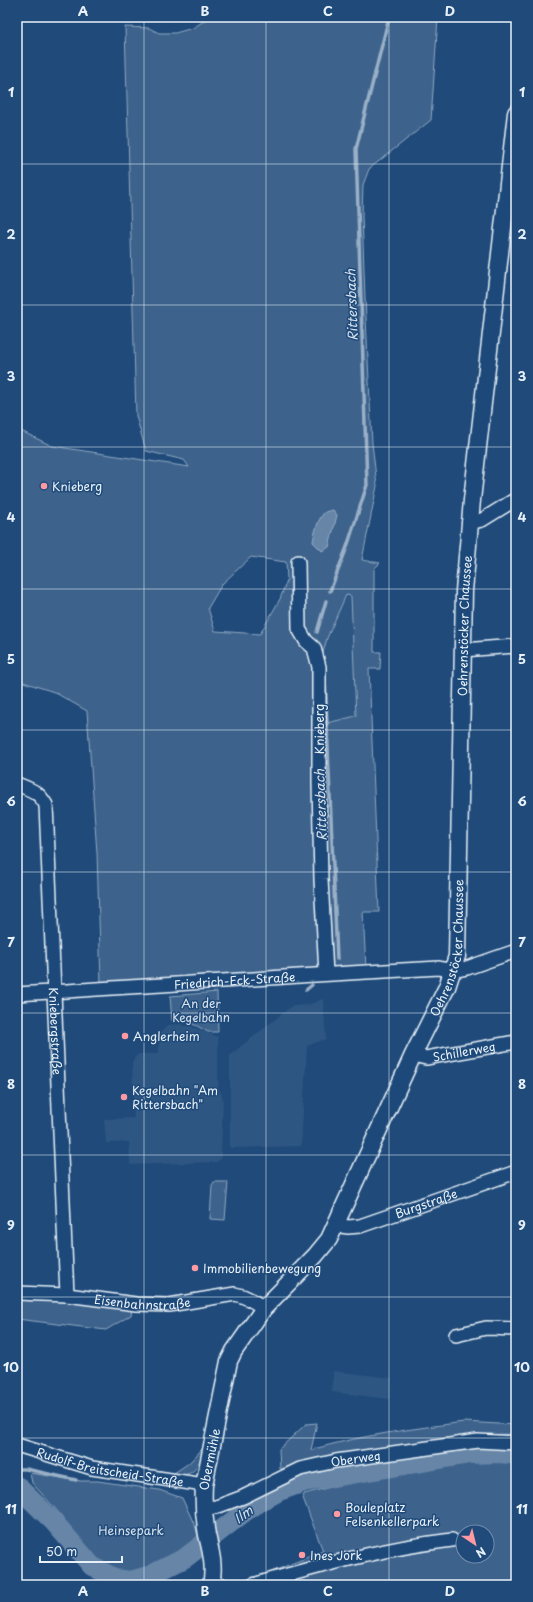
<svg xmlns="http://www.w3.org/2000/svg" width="533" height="1602" viewBox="0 0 533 1602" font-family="'Playpen Sans',sans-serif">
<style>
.built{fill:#2e5683}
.green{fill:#3c628c;stroke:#92aac2;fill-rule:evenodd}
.water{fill:#6685a7;stroke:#9ab0c7}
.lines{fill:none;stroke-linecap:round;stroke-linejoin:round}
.stream{stroke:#9ab0c7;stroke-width:3.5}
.canal{stroke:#6685a7;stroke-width:11}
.river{stroke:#6685a7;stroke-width:20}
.minor-casing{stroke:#e8f1f8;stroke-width:16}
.tertiary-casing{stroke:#e8f1f8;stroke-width:19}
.minor{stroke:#1f4a7a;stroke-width:13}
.tertiary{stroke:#1f4a7a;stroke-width:16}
.grid{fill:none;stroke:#e8f1f8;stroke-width:1;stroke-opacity:0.55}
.poi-dot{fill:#ff9aa2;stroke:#1f4a7a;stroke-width:1.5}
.labels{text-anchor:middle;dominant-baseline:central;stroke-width:3;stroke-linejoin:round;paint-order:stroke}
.poi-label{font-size:12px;fill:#e8f1f8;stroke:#1f4a7a;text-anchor:start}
.street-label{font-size:12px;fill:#e8f1f8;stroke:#1f4a7a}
.park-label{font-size:12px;fill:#d7e3ed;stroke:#1f4a7a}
.water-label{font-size:13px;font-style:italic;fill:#d4e1ec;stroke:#1f4a7a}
.neatline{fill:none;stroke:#e8f1f8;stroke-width:1.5}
.grid-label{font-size:13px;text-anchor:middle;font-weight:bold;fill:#e8f1f8}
</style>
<rect width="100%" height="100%" fill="#1f4a7a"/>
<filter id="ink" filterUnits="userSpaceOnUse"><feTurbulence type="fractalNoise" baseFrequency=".025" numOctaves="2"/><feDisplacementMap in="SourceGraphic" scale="8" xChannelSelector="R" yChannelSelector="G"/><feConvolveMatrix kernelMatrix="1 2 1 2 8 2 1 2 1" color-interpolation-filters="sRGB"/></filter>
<g filter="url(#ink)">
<!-- built -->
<g class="built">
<polygon points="347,594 351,596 356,716 323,724 321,660 327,638"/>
<polygon points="323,999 326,1039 307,1046 301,1146 230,1148 230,1055 292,1006 308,1005"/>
<polygon points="182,1024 182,1026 190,1026 218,1037 218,1087 223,1098 221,1159 217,1162 130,1165 129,1142 106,1143 104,1119 134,1118 132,1062 138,1054 159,1054 159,1034 168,1025"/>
<polygon points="333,1371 392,1378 389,1399 332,1392"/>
</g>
<!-- green -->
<g class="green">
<path d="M210 17H438L431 120 369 169 363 185 362 215 365 297 372 443 377 486 362 560 380 563 374 569V652H381L380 669H369L379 912H363L366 968 209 975 101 984 97 853 87 711 54 692 17 680V429L52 446 189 467 184 460 146 451 136 416 125 27 149 28 159 33H175L193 28ZM251 557 286 562 287 580 280 599 260 634 215 631 208 608 222 584ZM346 595 351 596 356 716 323 724 321 660 327 638Z"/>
<polygon points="217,992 218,1032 208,1032 197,1026 182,1020 172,1021 170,996"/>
<polygon points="214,1182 228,1182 225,1220 210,1219 212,1185"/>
<polygon points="17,1300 68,1302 132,1309 131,1315 106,1330 17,1319"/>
<path d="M464 1422 516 1425V1434L472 1435 310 1461 280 1469 279 1449 306 1424 317 1423 311 1450C361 1435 412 1429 464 1422Z"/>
<path d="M206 1445C200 1465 196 1478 171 1475L189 1463Z"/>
<path d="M516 1456V1585H265V1582L271 1572 323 1551 303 1498 304 1494 350 1482 393 1475 470 1460ZM463 1532H487V1556H463Z"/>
<polygon points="30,1473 81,1481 98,1481 159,1490 182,1498 196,1528 199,1542 180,1556 156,1568 134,1577 118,1574 89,1555 60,1514 32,1483"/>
</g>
<!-- water -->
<path class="water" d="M333 510 337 515 329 547 322 551 313 542C314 534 318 519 324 513 326 511 330 511 333 510Z"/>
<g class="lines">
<!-- stream -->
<g class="stream">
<polyline points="330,591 347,547 367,485 356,149 389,17"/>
<polyline points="317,632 326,601"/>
<polyline points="325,678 337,959"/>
<polyline points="306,990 312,985"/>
<polyline points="17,1469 26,1469 76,1480"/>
</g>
<!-- canal -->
<polyline class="canal" points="105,1574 108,1585"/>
<!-- river -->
<polyline class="river" points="17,1486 53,1521 92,1566 116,1579 130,1581 151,1575 185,1558 251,1507 279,1491 304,1482 470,1454 501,1453 516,1455"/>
<!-- minor casing -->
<g class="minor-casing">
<g id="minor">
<polyline points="469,523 482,520 516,499"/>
<polyline points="298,562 299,629 306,641 314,648 319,667 319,782 321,879 326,974"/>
<polyline points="463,650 516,646"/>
<path id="s1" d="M17 784C31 790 38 791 46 805L67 1295"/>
<path id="s2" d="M17 994C158 986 298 975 439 968L453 971 467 968 516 951"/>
<path id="s3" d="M413 1055 426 1058 516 1042"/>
<path id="s4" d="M336 1225 348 1227 360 1226 516 1172"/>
<path id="s5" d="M17 1293 67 1295 136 1304 169 1305 235 1294C246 1296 255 1302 264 1308"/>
<polyline points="456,1335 486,1328 516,1329"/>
<path id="s6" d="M17 1445 92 1468 204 1485"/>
<path id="s7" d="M203 1508 216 1507 243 1497 300 1469 336 1461 478 1441 516 1443"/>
<polyline points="212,1582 222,1585"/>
<path d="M253 1585C318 1566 385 1548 452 1540"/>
</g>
</g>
<!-- tertiary casing -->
<g class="tertiary-casing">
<g id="tertiary">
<path id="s8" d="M211 1585C215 1567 211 1552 207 1535 204 1518 203 1502 204 1485L229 1361 234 1351 264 1308 315 1256 329 1239 413 1055 447 987 457 956 464 591 472 500 516 113"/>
</g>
</g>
<!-- minor -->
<use href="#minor" class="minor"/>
<!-- tertiary -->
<use href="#tertiary" class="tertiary"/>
</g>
</g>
<!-- grid -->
<path class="grid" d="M144 17V1585M266 17V1585M389 17V1585M17 164H516M17 305H516M17 447H516M17 589H516M17 730H516M17 872H516M17 1013H516M17 1155H516M17 1297H516M17 1438H516"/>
<!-- markers -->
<g class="poi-dot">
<circle cx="44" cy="486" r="4"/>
<circle cx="125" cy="1036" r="4"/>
<circle cx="124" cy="1097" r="4"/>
<circle cx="195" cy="1268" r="4"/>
<circle cx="337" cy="1514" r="4"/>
<circle cx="302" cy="1555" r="4"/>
</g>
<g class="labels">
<!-- poi labels -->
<g class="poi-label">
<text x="52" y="486">Knieberg</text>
<text x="133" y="1036">Anglerheim</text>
<text x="132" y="1090">Kegelbahn "Am<tspan x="132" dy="14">Rittersbach"</tspan></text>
<text x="203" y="1268">Immobilienbewegung</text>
<text x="345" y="1507">Bouleplatz<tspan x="345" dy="14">Felsenkellerpark</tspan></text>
<text x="310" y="1555">Ines Jork</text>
</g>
<!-- street labels -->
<g class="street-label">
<text stroke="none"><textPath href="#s8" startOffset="1027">Oehrenstöcker Chaussee</textPath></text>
<text transform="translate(319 729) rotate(-90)">Knieberg</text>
<text stroke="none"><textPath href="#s8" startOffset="703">Oehrenstöcker Chaussee</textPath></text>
<text stroke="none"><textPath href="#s2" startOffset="218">Friedrich-Eck-Straße</textPath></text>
<text stroke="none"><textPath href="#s1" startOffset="263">Kniebergstraße</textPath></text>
<text stroke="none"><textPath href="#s3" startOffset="52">Schillerweg</textPath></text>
<text stroke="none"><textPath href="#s4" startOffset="94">Burgstraße</textPath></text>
<text stroke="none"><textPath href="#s5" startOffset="126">Eisenbahnstraße</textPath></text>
<text stroke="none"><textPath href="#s7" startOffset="162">Oberweg</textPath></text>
<text stroke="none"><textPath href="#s8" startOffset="127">Obermühle</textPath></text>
<text stroke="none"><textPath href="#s6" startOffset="96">Rudolf-Breitscheid-Straße</textPath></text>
</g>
<!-- park labels -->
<g class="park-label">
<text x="201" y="1003">An der<tspan x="201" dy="14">Kegelbahn</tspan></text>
<text x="131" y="1530">Heinsepark</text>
</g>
<!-- water labels -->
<g class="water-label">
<text transform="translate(351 305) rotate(-92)">Rittersbach</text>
<text transform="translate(320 805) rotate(-92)">Rittersbach</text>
<text transform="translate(243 1514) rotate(-36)">Ilm</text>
</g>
</g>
<!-- margin -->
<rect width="533" height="1602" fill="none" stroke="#1f4a7a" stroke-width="44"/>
<!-- north arrow -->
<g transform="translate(475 1544) rotate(145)"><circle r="19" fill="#1f4a7a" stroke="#6f8dac"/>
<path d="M0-3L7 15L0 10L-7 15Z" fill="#ff9aa2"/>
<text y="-6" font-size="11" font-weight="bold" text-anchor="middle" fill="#e8f1f8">N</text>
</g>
<!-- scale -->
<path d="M40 1556v6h82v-6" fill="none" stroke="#e8f1f8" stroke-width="2"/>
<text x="46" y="1556" font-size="12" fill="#e8f1f8" stroke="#1f4a7a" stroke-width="3" paint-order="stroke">50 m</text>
<rect x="22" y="22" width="489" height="1558" class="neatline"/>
<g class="grid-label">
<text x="83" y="16">A</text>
<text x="205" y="16">B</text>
<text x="328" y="16">C</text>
<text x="450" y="16">D</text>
<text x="11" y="97">1</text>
<text x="522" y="97">1</text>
<text x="11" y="239">2</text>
<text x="522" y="239">2</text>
<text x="11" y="381">3</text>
<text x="522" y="381">3</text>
<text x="11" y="522">4</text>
<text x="522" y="522">4</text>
<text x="11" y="664">5</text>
<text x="522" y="664">5</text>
<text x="11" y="806">6</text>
<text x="522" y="806">6</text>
<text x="11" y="947">7</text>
<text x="522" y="947">7</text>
<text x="11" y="1089">8</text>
<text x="522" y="1089">8</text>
<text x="11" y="1230">9</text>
<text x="522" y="1230">9</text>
<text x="11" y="1372">10</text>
<text x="522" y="1372">10</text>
<text x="11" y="1514">11</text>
<text x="522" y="1514">11</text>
<text x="83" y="1596">A</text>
<text x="205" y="1596">B</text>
<text x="328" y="1596">C</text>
<text x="450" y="1596">D</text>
</g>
</svg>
